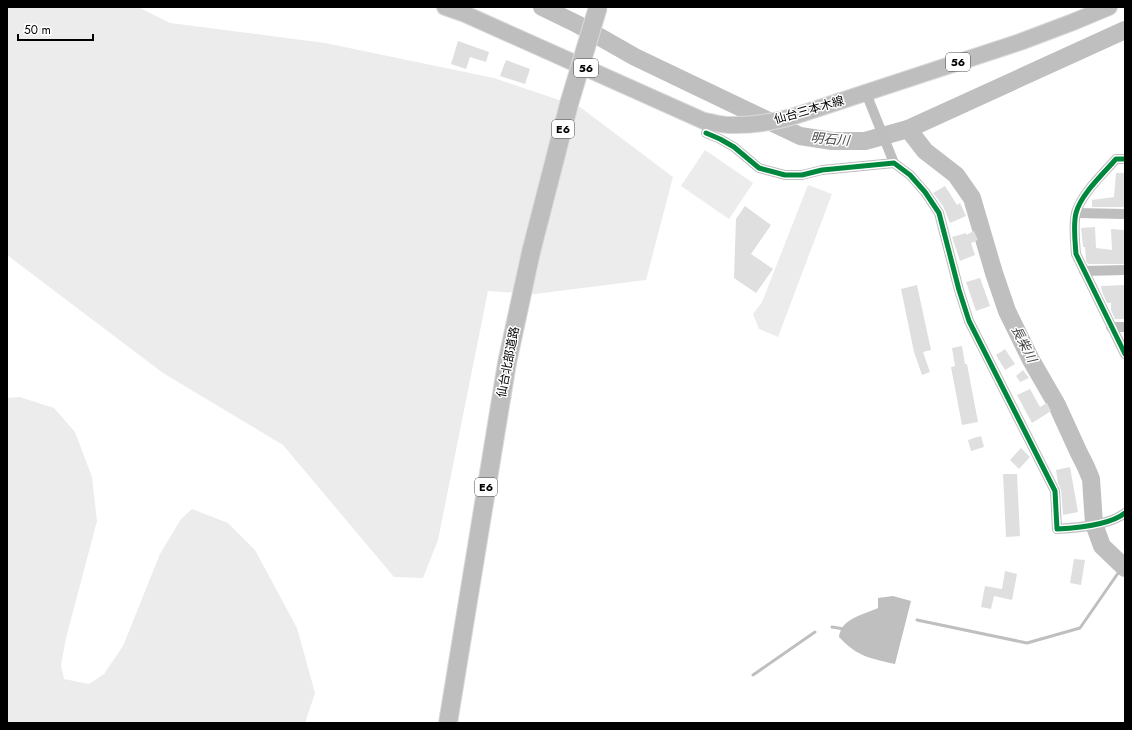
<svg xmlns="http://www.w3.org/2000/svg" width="1132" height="730" viewBox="0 0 1132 730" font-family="Jost,'Noto Sans JP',sans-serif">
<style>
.green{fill:#ececec}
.water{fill:#bfbfbf}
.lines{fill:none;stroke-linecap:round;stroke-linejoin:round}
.stream{stroke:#bfbfbf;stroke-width:3}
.river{stroke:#bfbfbf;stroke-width:18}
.building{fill:#dfdfdf}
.primary-casing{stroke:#dbdbdb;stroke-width:18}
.motorway-casing{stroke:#dbdbdb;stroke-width:20}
.minor{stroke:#bebebe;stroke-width:10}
.primary{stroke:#bebebe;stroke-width:16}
.motorway{stroke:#bebebe;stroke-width:18}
.motorway-bridge-casing{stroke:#dbdbdb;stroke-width:20;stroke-linecap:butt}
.motorway-bridge{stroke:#bebebe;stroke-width:18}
.cycleway-casing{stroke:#fff;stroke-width:8}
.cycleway{stroke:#00873e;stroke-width:5}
.labels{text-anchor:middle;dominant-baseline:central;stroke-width:3;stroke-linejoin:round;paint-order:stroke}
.shield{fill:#fff;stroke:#4c4c4c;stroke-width:1}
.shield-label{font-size:11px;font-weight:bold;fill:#000}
.street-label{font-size:12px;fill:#000;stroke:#fff}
.water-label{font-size:13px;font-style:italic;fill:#444;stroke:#fff}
</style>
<rect width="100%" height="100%" fill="#fff"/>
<!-- green -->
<g class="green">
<polygon points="7,7 138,7 170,23 325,43 494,78 580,107 673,177 646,280 535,294 488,291 438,540 423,578 394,577 283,445 163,373 7,255"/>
<polygon points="705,150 753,183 729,219 681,186"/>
<polygon points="808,185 832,194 778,337 759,329 753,314 762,302"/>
<polygon points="20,397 54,408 75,432 92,477 97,521 66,638 61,665 64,679 89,684 104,674 123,646 160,554 181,519 192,509 228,523 255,550 297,628 315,693 305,723 7,723 7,398"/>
</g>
<!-- water -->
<path class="water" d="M893 596 911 601 895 664C869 658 858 657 839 637 839 635 840 631 842 628 849 617 867 613 878 608V598Z"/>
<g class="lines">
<!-- stream -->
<g class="stream">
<polyline points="917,620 1027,643 1080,628 1123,566"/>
<polyline points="832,627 844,629"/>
<polyline points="753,675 815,632"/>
</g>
<!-- river -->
<g class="river">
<polyline points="542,7 577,24 635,57 800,136 832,141 865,141 908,129 1125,30"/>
<polyline points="908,129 925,151 956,175 972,198 994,273 1007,311 1031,360 1057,405 1078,451 1086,467 1091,479 1094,524 1102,546 1125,568"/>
</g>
</g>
<!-- building -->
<g class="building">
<polygon points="458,41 489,52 486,62 470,57 466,69 451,64"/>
<polygon points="506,60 530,69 525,84 500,76"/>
<polygon points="1116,173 1125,173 1125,207 1092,207 1092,200 1114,197"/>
<polygon points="945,186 957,205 960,203 966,216 950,223 943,206 933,193"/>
<polygon points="745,206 771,225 751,254 773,269 756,293 734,278 736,219"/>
<polygon points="1095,227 1096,248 1112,250 1111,229 1124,230 1125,264 1088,264 1086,261 1085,247 1083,247 1081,228"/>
<polygon points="974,231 978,240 971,243 975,255 960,261 952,237 966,233 966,235"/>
<polygon points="980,278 990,306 976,311 966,282"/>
<polygon points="917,285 931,350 923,352 930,372 922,375 914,352 901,289"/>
<polygon points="1125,285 1125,319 1115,319 1111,310 1111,303 1107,303 1102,292 1101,286"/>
<polygon points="962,346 965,364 967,364 978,422 962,425 951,367 955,366 952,348"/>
<polygon points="1005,349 1015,364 1005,370 996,355"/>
<polygon points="1023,370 1029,378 1020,382 1016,376"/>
<polygon points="1030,389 1040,407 1047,403 1051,411 1032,423 1017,395"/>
<polygon points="981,436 984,447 971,451 968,440"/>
<polygon points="1021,448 1030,457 1019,469 1010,460"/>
<polygon points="1070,467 1078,512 1063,515 1061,490 1058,483 1056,470"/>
<polygon points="1003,474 1017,474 1020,536 1006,537"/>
<polygon points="1074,559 1085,560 1081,585 1070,583"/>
<polygon points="1005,571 1017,574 1012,600 994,596 991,609 981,607 985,586 1002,589"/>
</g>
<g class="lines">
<!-- primary casing -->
<g class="primary-casing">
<path id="primary" d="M445 7 465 14 704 121C712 122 721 125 729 125 755 126 780 121 804 113L1020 42 1073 22 1109 7"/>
</g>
<!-- motorway casing -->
<g class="motorway-casing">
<polyline id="motorway" points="448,723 507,363 531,252"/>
</g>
<!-- minor -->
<g class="minor">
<polyline points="866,93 894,163"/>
<path d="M706 133 720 139 734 147 759 168 785 175H802L822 170 894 163 910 175 925 192 939 213 959 290 969 321 1055 491 1057 529C1076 528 1110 525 1125 513"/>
<path d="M1125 159H1116C1103 174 1081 194 1076 213 1073 225 1075 241 1076 254L1125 354"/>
<polyline points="1076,213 1125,214"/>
<polyline points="1084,271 1125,270"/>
<polyline points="1111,327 1125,327"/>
</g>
<!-- primary -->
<use href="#primary" class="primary"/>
<!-- motorway -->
<use href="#motorway" class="motorway"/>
<!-- motorway-bridge casing -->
<g class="motorway-bridge-casing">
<polyline id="motorway-bridge" points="531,252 569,104 598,7"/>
</g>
<!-- motorway-bridge -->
<use href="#motorway-bridge" class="motorway-bridge"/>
<!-- cycleway casing -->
<g class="cycleway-casing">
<g id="cycleway">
<path d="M706 133 720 139 734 147 759 168 785 175H802L822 170 894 163 910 175 925 192 939 213 959 290 969 321 1055 491 1057 529C1076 528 1110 525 1125 513"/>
<path d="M1125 159H1116C1103 174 1081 194 1076 213 1073 225 1075 241 1076 254L1125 354"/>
</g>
</g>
<!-- cycleway -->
<use href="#cycleway" class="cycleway"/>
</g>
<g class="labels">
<!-- shield labels -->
<g class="shield">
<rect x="946" y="53" width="24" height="18" rx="3"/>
<rect x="574" y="59" width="24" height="18" rx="3"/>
<rect x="552" y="120" width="22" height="18" rx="3"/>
<rect x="475" y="478" width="22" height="18" rx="3"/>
</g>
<g class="shield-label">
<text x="958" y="62">56</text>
<text x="586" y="68">56</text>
<text x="563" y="129">E6</text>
<text x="486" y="487">E6</text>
</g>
<!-- street labels -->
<g class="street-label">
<text transform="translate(809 110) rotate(-16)">仙台三本木線</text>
<text transform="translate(508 362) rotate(-79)">仙台北部道路</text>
</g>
<!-- water labels -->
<g class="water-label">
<text transform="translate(830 139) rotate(5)">明石川</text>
<text transform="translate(1024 344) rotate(63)">長柴川</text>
</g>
</g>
<!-- border -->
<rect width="1132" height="730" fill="none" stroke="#000000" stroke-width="16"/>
<!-- scale -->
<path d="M18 34v6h75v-6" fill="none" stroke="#000000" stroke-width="2"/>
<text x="24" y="34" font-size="12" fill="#000000" stroke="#ffffff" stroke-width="3" paint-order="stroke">50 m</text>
</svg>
